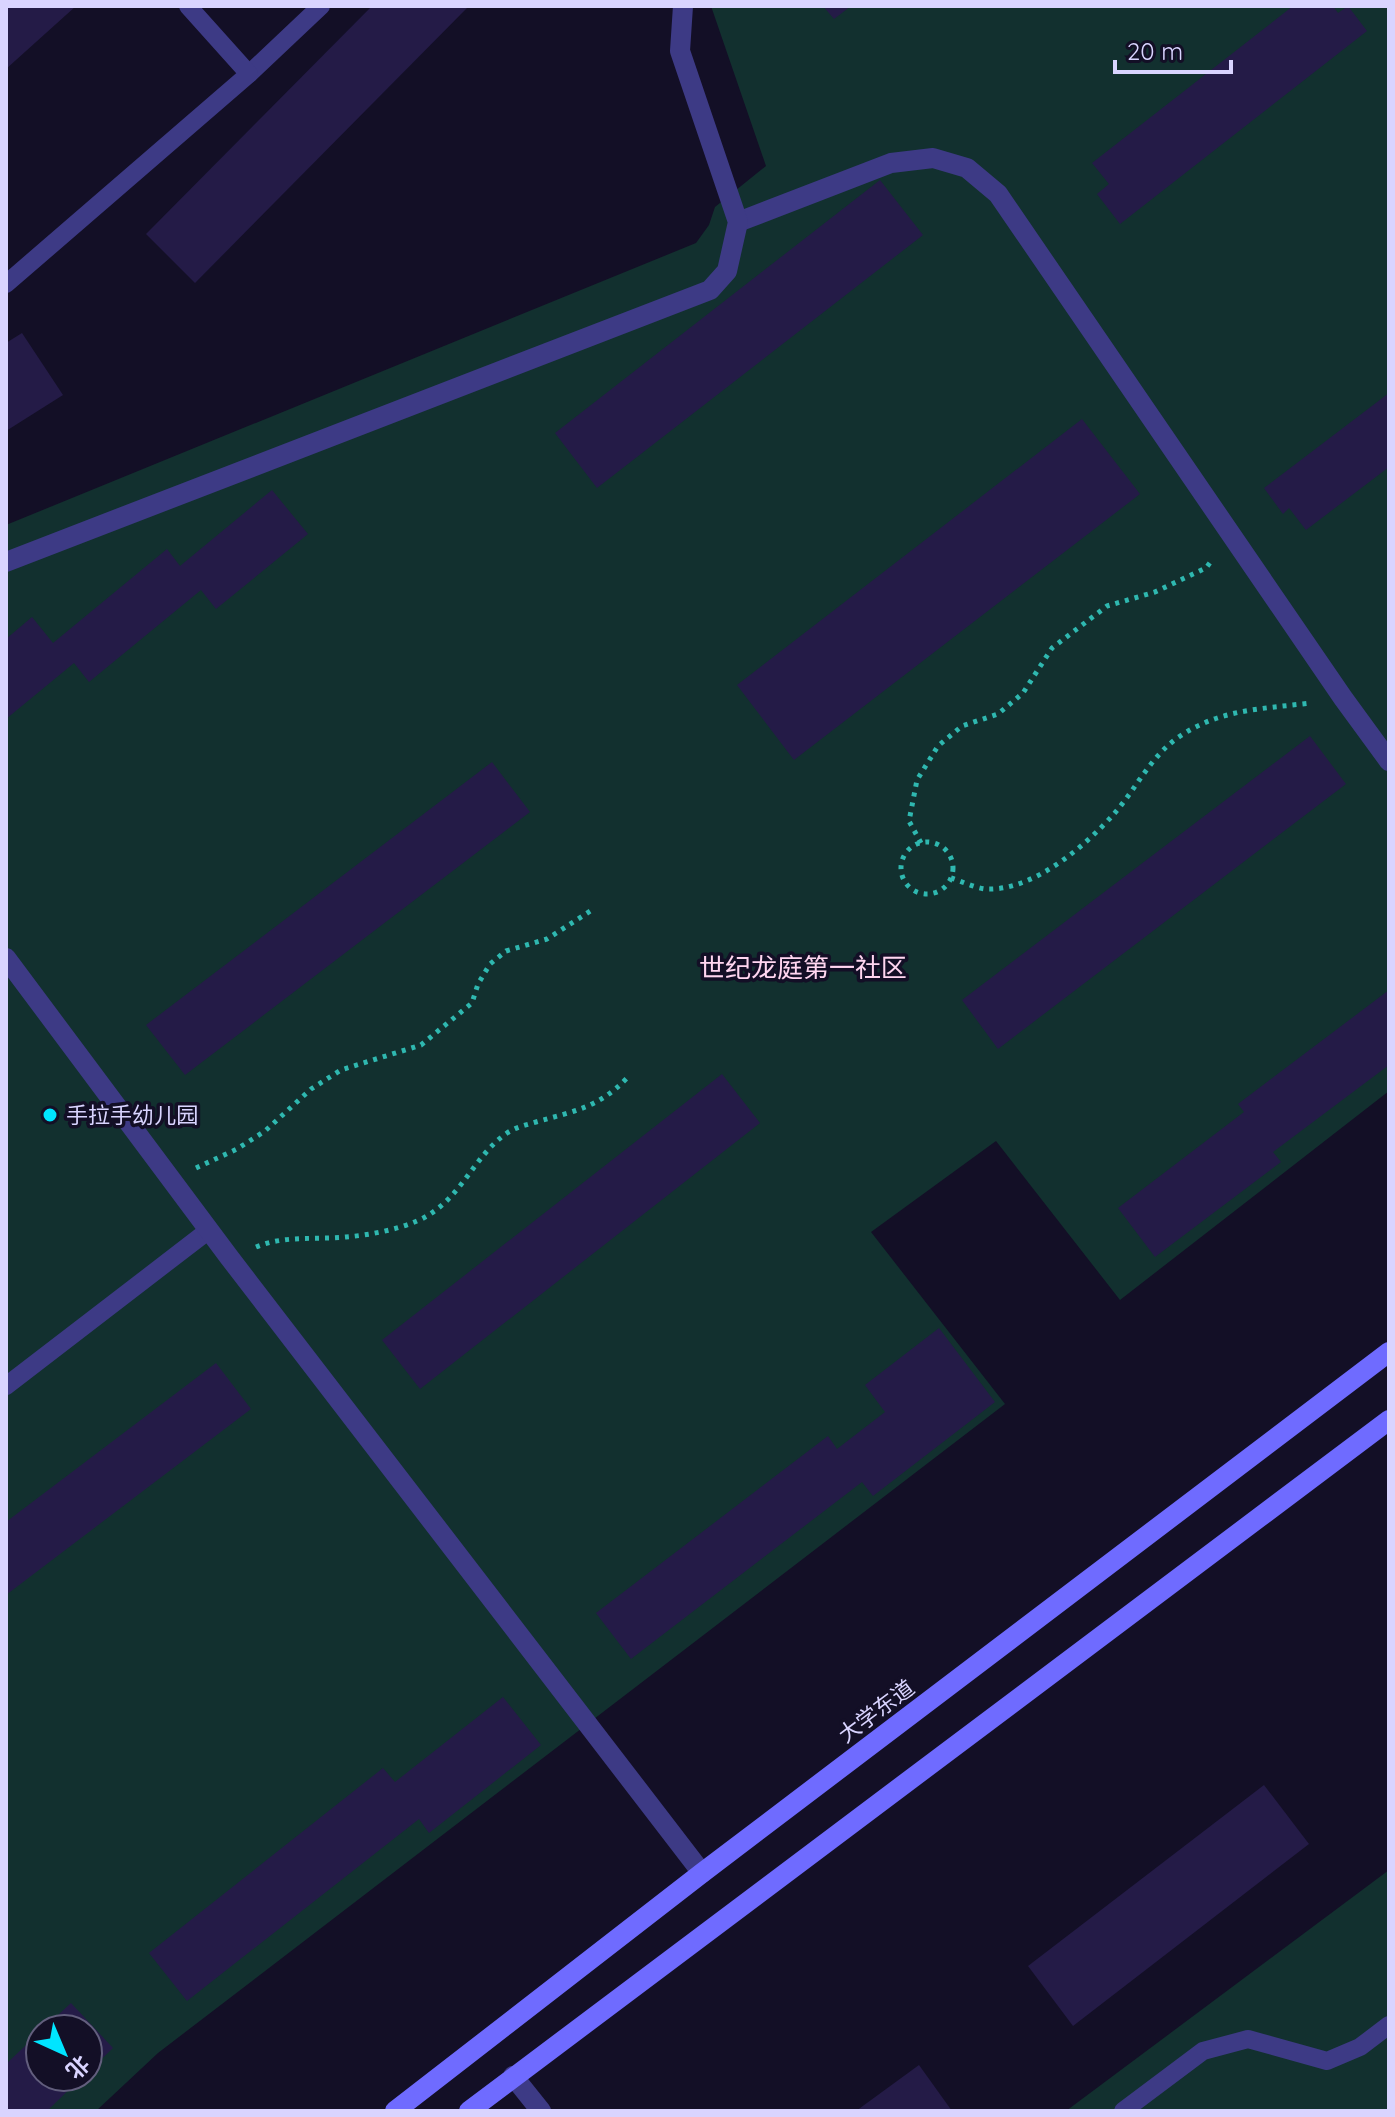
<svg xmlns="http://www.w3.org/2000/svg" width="1395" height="2117" viewBox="0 0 1395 2117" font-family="Quicksand,'Noto Sans SC',sans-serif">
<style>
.green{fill:#12302f;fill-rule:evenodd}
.building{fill:#241b47}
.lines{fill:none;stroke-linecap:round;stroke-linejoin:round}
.path{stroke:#2fb8b0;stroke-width:5;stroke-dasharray:4 6;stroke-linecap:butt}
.service{stroke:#3d3a85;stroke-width:18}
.minor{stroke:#3d3a85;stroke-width:20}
.secondary{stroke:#6f6bff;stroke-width:20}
.poi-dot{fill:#00e5ff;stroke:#130f26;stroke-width:3}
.labels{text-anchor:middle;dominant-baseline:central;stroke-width:7;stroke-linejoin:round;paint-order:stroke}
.poi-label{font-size:22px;fill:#d9d4ff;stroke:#130f26;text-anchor:start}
.street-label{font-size:22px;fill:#d9d4ff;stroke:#130f26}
.quarter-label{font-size:26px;fill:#ffd6f0;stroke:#130f26}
</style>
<rect width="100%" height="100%" fill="#130f26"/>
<!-- green -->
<g class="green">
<path d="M711 6H1389V1091L1120 1300 996 1141 871 1232 1005 1404 158 2053 96 2111H6V525L696 243 709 225 715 207 766 166ZM40 2029H88V2077H40Z"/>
<polygon points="1389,1870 1389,2111 1066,2111"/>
</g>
<!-- building -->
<g class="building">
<polygon points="6,6 76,6 6,69"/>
<polygon points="372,6 469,6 195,283 146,234"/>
<polygon points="823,6 851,6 834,19"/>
<polygon points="1293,6 1333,6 1338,13 1348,6 1367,31 1120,224 1097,194 1109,184 1092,163"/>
<polygon points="880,180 923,235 597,488 555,433"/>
<polygon points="22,333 63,395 6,431 6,343"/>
<polygon points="1389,393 1389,467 1306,530 1289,508 1283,514 1264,488"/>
<polygon points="1082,419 1140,494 794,760 737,685"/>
<polygon points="272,490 308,534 216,609 201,590 89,682 74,663 6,719 6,639 32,617 53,643 167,549 180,566"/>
<polygon points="1310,736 1346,784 998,1049 962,1000"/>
<polygon points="492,762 530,812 185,1075 146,1025"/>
<polygon points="1389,990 1389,1065 1273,1152 1281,1162 1155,1257 1118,1208 1244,1112 1238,1104"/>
<polygon points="722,1074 760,1123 420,1389 382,1340"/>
<polygon points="939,1328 995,1402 873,1496 862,1482 631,1659 596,1613 828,1436 837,1449 885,1412 865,1385"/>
<polygon points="216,1363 251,1409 6,1595 6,1522"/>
<polygon points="503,1697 541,1745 429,1833 419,1819 187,2001 149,1953 383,1768 395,1782"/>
<polygon points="1264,1785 1309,1844 1073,2026 1028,1966"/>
<polygon points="71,2003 113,2048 88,2072 88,2029 43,2029"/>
<polygon points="40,2032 40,2077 82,2077 47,2111 6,2111 6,2064"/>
<polygon points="919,2065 952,2111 856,2111"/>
</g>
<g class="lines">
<!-- path -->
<g class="path">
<circle cx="927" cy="868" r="26"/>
<polyline points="921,843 909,821 917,780 938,746 962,726 998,714 1023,693 1052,648 1107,606 1155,592 1206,568 1212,560"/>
<path d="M951 878C961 881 975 888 986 889 1033 891 1084 847 1114 814 1135 790 1150 758 1176 739 1217 709 1262 709 1310 703"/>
<polyline points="196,1168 237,1149 265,1131 311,1089 341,1070 421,1045 472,1003 478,984 490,964 506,951 547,939 595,908"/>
<path d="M256 1247C285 1235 316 1240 346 1237 369 1235 396 1230 417 1221 461 1202 472 1157 507 1133 516 1127 526 1125 536 1122 574 1111 598 1108 627 1078"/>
</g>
<!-- service -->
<g class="service">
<polyline points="249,74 321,6"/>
<polyline points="6,284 249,74 188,6"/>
<polyline points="6,1386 209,1230"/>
<polyline points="1123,2111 1203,2051 1248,2039 1327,2061 1360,2047 1389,2025"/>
</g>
<!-- minor -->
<g class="minor">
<polyline points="738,222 891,163 933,158 967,168 998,194 1343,698 1389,761"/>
<polyline points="6,562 710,290 727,271 738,222 680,51 683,6"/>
<polyline points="6,958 229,1257 702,1873"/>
<polyline points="513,2076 541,2111"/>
</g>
<!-- secondary -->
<g class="secondary">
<polyline points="395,2111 702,1873 1389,1352"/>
<polyline points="469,2111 1389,1420"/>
</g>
</g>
<!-- markers -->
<circle class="poi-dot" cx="50" cy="1115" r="8"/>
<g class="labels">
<!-- poi labels -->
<g class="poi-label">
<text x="66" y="1115">手拉手幼儿园</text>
</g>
<!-- street labels -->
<g class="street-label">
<text transform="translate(876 1711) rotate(-37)">大学东道</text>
</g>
<!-- quarter labels -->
<g class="quarter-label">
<text x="803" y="967">世纪龙庭第一社区</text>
</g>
</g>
<!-- border -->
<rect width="1395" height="2117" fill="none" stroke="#d9d4ff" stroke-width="16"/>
<!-- north arrow -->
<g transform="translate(64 2053) rotate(136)"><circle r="38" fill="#130f26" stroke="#625e7d" stroke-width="2"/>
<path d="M0-6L14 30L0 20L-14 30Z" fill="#00e5ff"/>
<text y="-12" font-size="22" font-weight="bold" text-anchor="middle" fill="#d9d4ff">北</text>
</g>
<!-- scale -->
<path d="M1115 60v12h116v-12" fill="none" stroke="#d9d4ff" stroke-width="4"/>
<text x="1127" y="60" font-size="24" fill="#d9d4ff" stroke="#130f26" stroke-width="6" paint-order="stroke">20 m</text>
</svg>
